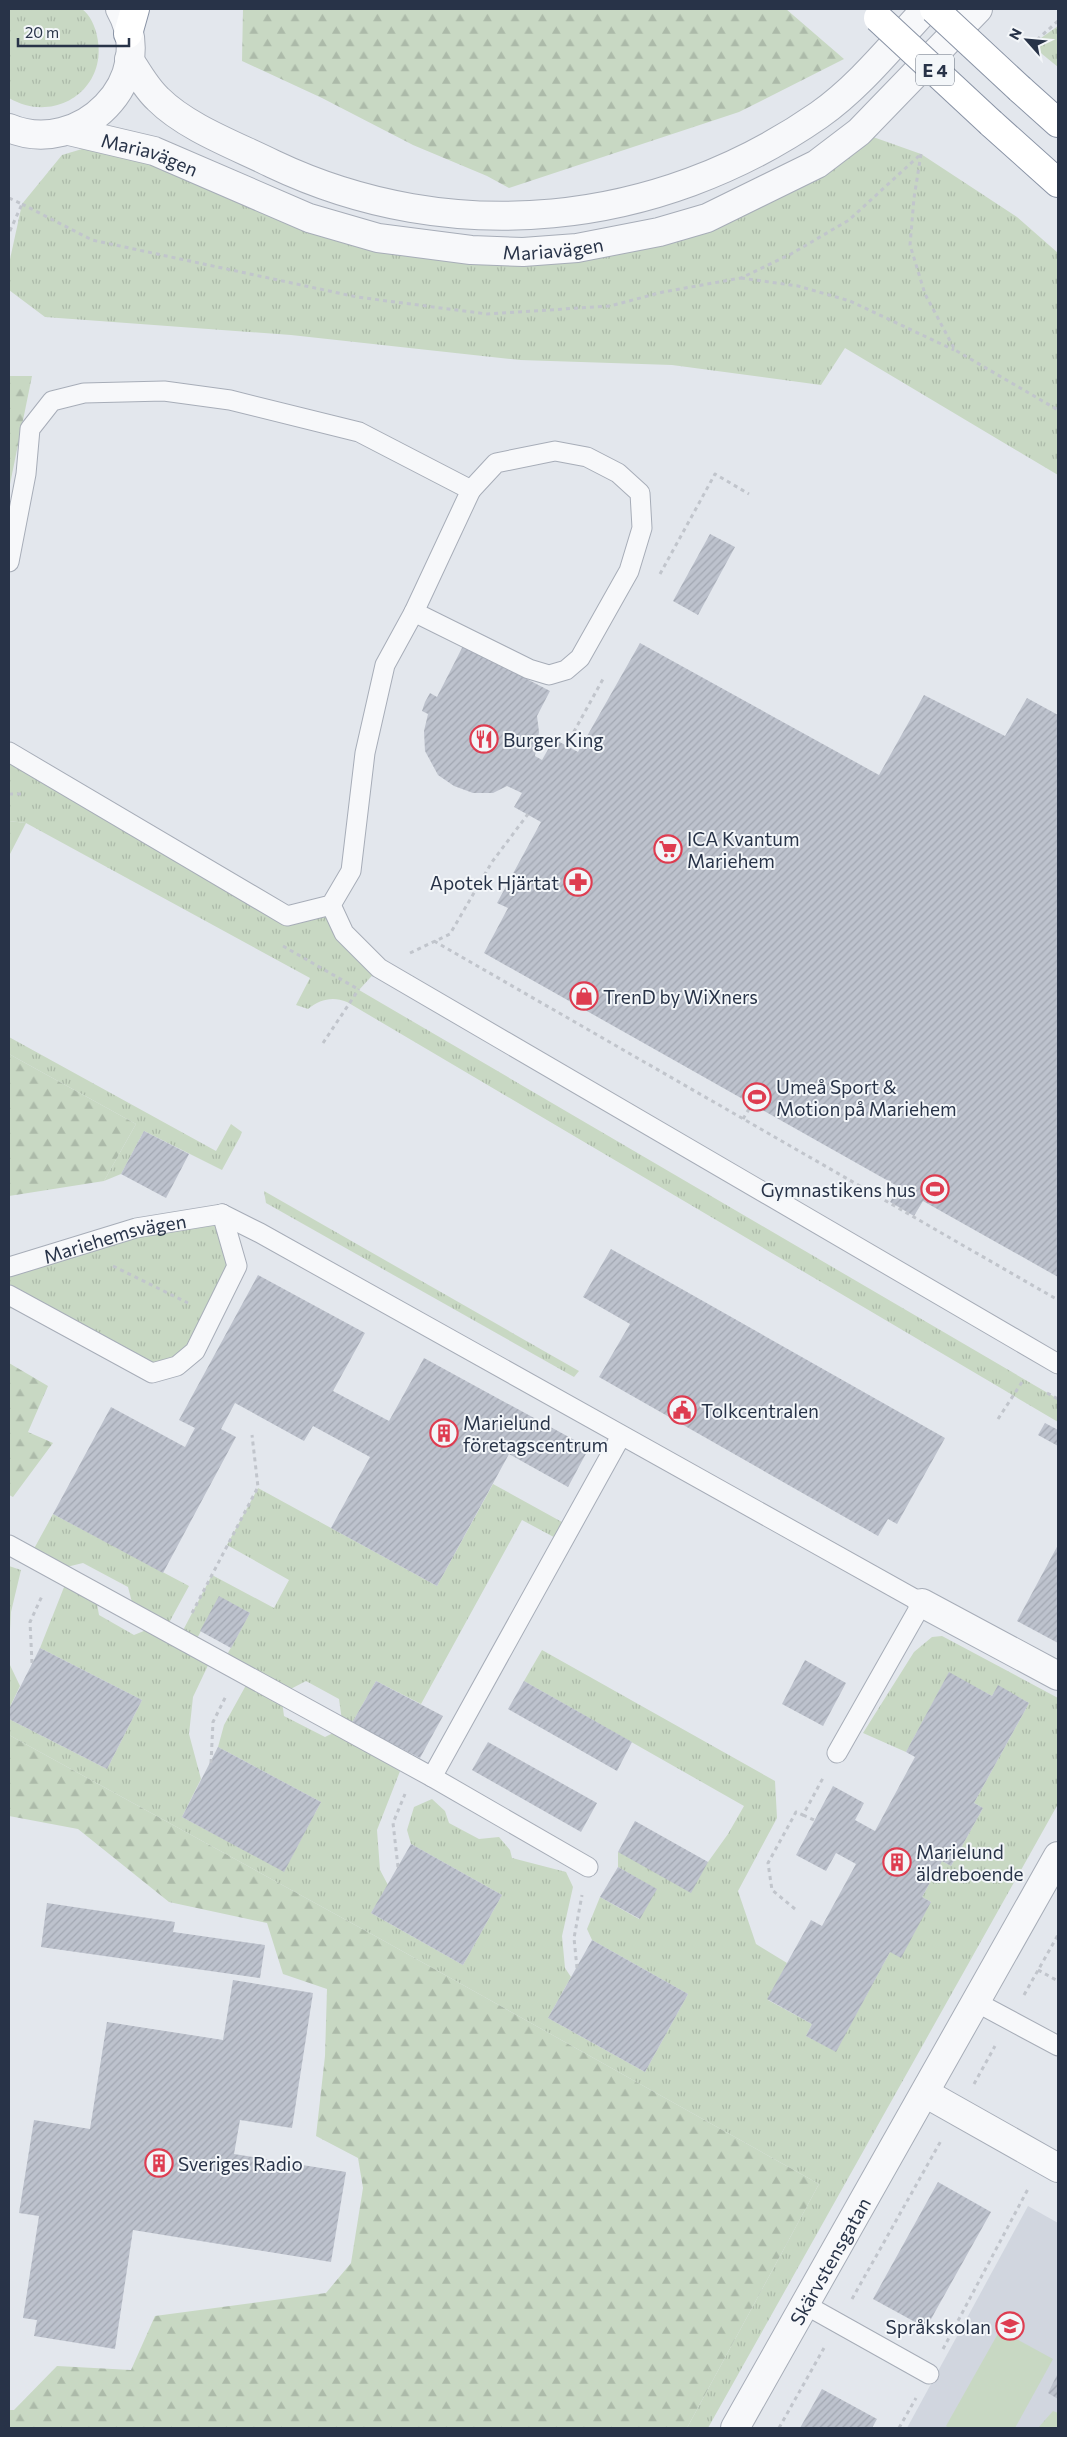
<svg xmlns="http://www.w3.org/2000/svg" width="1067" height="2437" viewBox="0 0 1067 2437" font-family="Commissioner,sans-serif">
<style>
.built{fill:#d1d6df}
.grass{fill:url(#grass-tufts);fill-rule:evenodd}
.forest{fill:url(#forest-firs)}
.pitch{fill:#c8d8c3}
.building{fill:url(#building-hatch)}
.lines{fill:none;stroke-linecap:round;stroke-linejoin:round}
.service-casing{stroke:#a7adb8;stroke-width:21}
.minor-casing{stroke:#a7adb8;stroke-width:30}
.tertiary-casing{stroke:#a7adb8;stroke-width:30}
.trunk-casing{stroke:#8993a5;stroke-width:30}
.path{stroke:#c1c5cc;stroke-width:3;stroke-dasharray:4 4;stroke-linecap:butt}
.service{stroke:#f7f8fa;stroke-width:19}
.minor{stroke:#f7f8fa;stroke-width:28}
.tertiary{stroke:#f7f8fa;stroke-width:28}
.trunk{stroke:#fff;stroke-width:28}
.trunk-bridge-casing{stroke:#8993a5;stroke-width:30;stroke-linecap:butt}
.trunk-bridge{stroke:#fff;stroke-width:28}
.labels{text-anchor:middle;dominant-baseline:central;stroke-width:4;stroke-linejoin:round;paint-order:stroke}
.shield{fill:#f3f6f9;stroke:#656e7d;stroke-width:1}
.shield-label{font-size:18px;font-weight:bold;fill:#283348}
.street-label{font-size:19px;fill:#283348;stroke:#f3f6f9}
.poi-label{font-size:19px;fill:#283348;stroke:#f3f6f9;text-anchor:start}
</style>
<defs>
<pattern id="grass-tufts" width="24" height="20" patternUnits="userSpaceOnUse" patternTransform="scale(1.25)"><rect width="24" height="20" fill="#c8d8c3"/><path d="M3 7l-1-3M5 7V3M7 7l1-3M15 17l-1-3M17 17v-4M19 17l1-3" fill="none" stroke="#acbaa9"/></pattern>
<pattern id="forest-firs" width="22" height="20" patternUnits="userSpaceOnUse" patternTransform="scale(1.25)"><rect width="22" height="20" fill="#c8d8c3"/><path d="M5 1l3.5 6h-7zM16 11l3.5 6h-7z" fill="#acbaa9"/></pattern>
<pattern id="building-hatch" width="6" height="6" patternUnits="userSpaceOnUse" patternTransform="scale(1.25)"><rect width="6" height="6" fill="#bdc2cd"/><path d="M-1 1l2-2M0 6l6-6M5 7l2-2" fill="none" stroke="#a2a7b2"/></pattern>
</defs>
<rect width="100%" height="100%" fill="#e3e7ed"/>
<!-- built -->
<polygon class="built" points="1028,2206 1058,2223 1058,2428 907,2428"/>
<!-- grass -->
<g class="grass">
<path d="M9 9H82C90 15 95 26 97 36 109 89 55 125 9 98Z"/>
<polygon points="1058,26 1058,67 1031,45"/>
<polygon points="859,132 921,154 1017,217 1058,253 1058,475 845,348 821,385 672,365 520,360 291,335 45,317 9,290 9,264 22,204 62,155 112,140 425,246 659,232"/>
<path d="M9 751 287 916 331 905 379 968 359 990 1058 1399V1422L347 1002C333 996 320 999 308 1009L296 1005 310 978 26 823 9 821Z"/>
<polygon points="9,1037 216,1151 231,1124 242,1132 240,1137 222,1170 144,1131 121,1174 104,1181 136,1124 9,1054"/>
<polygon points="264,1191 579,1371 574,1377 266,1203"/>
<polygon points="222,1214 237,1266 195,1351 152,1373 24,1304 9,1309 9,1267"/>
<path d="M493 1484 571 1527 563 1542 522 1520 421 1704 376 1681 348 1730 404 1761 377 1830 380 1870 388 1885 371 1913 463 1965 502 1895 411 1844 407 1830 414 1807 432 1799 445 1811 449 1823 479 1839 499 1837 510 1850 512 1858 566 1872 573 1887 562 1936 565 1968 571 1977 548 2018 645 2072 688 1994 592 1940 587 1929 600 1897 639 1919 656 1889 618 1867V1852L708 1862 728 1834 744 1806 524 1681 542 1650 775 1781 777 1818 738 1891 756 1944 787 1963 768 2000 812 2024 806 2036 836 2051 890 1952 931 1902 922 1897 942 1861 951 1866 983 1808 974 1803 1029 1703 998 1686 992 1696 949 1673 906 1752 863 1733 914 1652 932 1637 942 1636 1058 1698V1804L708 2428H687L819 2184 377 1937 9 1735V1719L107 1769 142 1700 40 1648 68 1577 95 1593 99 1615 134 1635 156 1626 135 1614 128 1587 83 1563 54 1570 30 1556 53 1514 189 1586 165 1630 179 1638 212 1575 274 1608 289 1580 227 1545 258 1488 437 1586ZM219 1597 250 1613 223 1662 250 1678 224 1725 218 1747 321 1802 284 1871 182 1817 201 1779 189 1734 193 1697 212 1657 193 1646ZM306 1681 339 1699 343 1728 325 1737 284 1716 281 1694Z"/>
<polygon points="9,1566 21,1570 11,1612 9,1649"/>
<polygon points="9,1663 20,1686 9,1709"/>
<polygon points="1053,2411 1058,2413 1058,2428 1038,2428"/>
</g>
<!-- forest -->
<g class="forest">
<polygon points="243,9 786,9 844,59 739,112 509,188 487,176 413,145 322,98 242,61"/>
<polygon points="9,376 32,376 9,489"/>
<polygon points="9,821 26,823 9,856"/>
<polygon points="9,1054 136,1124 104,1181 9,1196"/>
<polygon points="9,1363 48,1386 28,1432 53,1443 13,1497 9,1495"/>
<polygon points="9,1735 377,1937 819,2184 687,2428 9,2428 9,2410 14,2410 57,2366 131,2370 155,2316 326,2293 351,2263 363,2188 358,2158 316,2136 325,2056 327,1989 283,1974 267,1923 169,1902 78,1829 9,1816"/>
</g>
<!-- pitch -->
<polygon class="pitch" points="1000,2330 1053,2359 1015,2428 949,2428 946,2426"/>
<!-- building -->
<g class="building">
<polygon points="710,534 735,547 698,615 673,601"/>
<polygon points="640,643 879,775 924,695 1005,736 1027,698 1058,715 1058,1277 923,1201 914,1216 890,1202 899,1187 484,953 508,908 497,903 541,822 514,807 522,793 507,786 493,793 473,793 454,786 438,775 425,751 424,731 428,714 422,711 425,702 430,693 437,697 463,646 550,691 537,716 539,732 535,756 542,760 554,739 578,752"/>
<polygon points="144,1131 189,1154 166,1198 121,1174"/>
<polygon points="611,1249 945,1438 897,1524 888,1519 878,1536 599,1377 630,1324 583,1297"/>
<polygon points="258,1275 365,1333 333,1391 389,1421 424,1358 589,1448 568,1487 509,1454 437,1586 331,1528 370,1457 313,1426 304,1441 235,1403 221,1429 236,1437 163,1573 53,1514 111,1407 185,1447 195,1428 179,1420"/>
<polygon points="1045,1423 1058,1430 1058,1446 1038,1435"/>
<polygon points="1058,1545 1058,1643 1017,1621"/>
<polygon points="219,1596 250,1613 231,1648 200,1631"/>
<polygon points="40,1648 142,1700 107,1769 9,1719 9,1709"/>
<polygon points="805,1660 846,1683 823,1726 782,1704"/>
<polygon points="949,1672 992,1696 998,1685 1029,1703 974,1803 983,1808 951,1866 942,1861 922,1897 931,1902 901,1958 890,1952 836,2052 806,2036 812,2024 767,1999 811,1920 822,1926 856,1864 836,1853 826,1871 796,1855 833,1786 864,1803 855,1820 875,1831 915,1757 906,1752"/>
<polygon points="376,1681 443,1716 420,1758 352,1723"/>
<polygon points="524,1681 632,1742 617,1771 508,1709"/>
<polygon points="488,1742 597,1803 581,1832 472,1770"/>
<polygon points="218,1747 321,1802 284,1872 182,1817"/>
<polygon points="635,1821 708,1862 691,1893 618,1852"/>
<polygon points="411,1844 502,1895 463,1965 371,1913"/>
<polygon points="618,1867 657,1889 640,1919 600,1897"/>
<polygon points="47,1903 175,1922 173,1932 265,1945 260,1978 41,1947"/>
<polygon points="592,1940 688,1994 645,2072 548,2018"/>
<polygon points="233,1980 313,1993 292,2128 240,2120 234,2154 346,2172 331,2262 133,2230 115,2349 34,2336 37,2320 23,2318 39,2216 19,2213 34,2120 90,2129 107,2022 223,2040"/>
<polygon points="938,2182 991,2212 926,2328 873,2299"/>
<polygon points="1058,2373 1058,2399 1048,2393"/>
<polygon points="822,2389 877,2419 872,2428 800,2428"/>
</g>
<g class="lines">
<!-- service casing -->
<g class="service-casing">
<g id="service">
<polyline points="9,562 26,474 30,429 52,401 84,393 164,391 230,400 359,432 471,490 414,612 385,665 365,753 351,871 331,905 287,916 9,752"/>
<polyline points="414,612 529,669 549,675 566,670 580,658 629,571 642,528 640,493 618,473 587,457 555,451 496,463 471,490"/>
<polyline points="331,905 344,933 379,968 1058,1364"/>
<polyline points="222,1214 260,1233 922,1603 837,1753"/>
<path id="s1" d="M9 1267 136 1228 222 1214"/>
<polyline points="9,1295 152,1373 177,1366 195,1351 237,1266 222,1214"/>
<polyline points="9,1545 432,1777 588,1867"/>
<polyline points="432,1777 621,1436"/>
<polyline points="976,2002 1058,2046"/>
<polyline points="804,2304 929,2374"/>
</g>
</g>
<!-- minor casing -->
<g class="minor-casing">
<g id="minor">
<polyline points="922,1603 1058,1676"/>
<polyline points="925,2093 1058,2168"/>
<path id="s2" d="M735 2428 1058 1856"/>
</g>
</g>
<!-- tertiary casing -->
<g class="tertiary-casing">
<g id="tertiary">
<path d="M129 59C138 73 146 88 158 99 187 128 237 146 273 164 452 249 658 227 819 115 860 86 892 45 926 9"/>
<path d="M9 128C80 158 160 79 120 9"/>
<path id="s3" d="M69 131 154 151 309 218 378 238 471 250 523 252 577 248 659 232 707 218 817 164 859 132 978 9"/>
</g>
</g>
<!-- trunk casing -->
<g class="trunk-casing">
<g id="trunk">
<polyline points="128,34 135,9"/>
<polyline points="1020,89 1058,123"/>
<polyline points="991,123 1058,183"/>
</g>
</g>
<!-- path -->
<g class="path">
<polyline points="1031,45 1058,21"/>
<polyline points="921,154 914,198 910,245 925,294 955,350 1058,410"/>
<polyline points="9,198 22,204 9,233"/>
<polyline points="22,204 92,240 357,297 487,314 610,306 663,292 741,278 791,254 849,220 921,154"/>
<polyline points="741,278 798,286 850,301 954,350"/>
<polyline points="660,574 715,474 749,494"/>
<polyline points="566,746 603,679"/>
<polyline points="9,794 21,794"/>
<polyline points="434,941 1058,1300"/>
<polyline points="283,946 356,988"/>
<polyline points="410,953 450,934 492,862 528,814"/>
<polyline points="323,1043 359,989"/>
<polyline points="743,1119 752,1104"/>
<polyline points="113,1266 188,1303"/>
<polyline points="1047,1393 1058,1399"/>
<polyline points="998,1419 1024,1379"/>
<polyline points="192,1613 258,1487 252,1435"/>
<polyline points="32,1663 30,1622 42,1596"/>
<polyline points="211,1763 213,1722 226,1696"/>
<polyline points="803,1815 814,1820"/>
<polyline points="398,1867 393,1823 405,1794"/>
<polyline points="795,1909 772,1890 768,1863 796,1812 803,1815 823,1778"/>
<polyline points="577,1968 574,1938 582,1895"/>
<polyline points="1038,1970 1058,1981"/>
<polyline points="1024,1995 1058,1935"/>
<polyline points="974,2084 995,2046"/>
<polyline points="852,2299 942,2139"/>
<polyline points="943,2349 1028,2189"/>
<polyline points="779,2428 824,2348"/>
<polyline points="899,2428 916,2398"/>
</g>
<!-- service -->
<use href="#service" class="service"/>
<!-- minor -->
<use href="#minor" class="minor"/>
<!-- tertiary -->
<use href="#tertiary" class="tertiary"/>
<!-- trunk -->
<use href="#trunk" class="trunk"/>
<!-- trunk-bridge casing -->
<g class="trunk-bridge-casing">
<g id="trunk-bridge">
<polyline points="934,9 1020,89"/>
<polyline points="878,18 991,123"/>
</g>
</g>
<!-- trunk-bridge -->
<use href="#trunk-bridge" class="trunk-bridge"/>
</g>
<!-- icons -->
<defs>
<g id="restaurant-ring" transform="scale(1.4375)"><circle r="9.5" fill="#f3f6f9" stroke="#de3c50" stroke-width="1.5"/><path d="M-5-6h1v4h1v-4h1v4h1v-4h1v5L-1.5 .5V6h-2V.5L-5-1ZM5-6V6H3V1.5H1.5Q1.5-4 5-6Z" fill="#de3c50"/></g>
<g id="supermarket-ring" transform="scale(1.4375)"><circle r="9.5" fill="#f3f6f9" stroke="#de3c50" stroke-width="1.5"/><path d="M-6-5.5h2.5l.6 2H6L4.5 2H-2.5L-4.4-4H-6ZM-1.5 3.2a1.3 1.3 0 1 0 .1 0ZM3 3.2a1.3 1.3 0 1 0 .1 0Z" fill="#de3c50"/></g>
<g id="pharmacy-ring" transform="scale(1.4375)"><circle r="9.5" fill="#f3f6f9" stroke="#de3c50" stroke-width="1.5"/><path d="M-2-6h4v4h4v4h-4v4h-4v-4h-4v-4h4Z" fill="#de3c50"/></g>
<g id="shop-ring" transform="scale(1.4375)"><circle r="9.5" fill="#f3f6f9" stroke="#de3c50" stroke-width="1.5"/><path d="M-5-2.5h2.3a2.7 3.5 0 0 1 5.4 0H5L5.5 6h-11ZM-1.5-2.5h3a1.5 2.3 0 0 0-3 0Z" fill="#de3c50"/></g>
<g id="stadium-ring" transform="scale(1.4375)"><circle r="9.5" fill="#f3f6f9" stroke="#de3c50" stroke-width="1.5"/><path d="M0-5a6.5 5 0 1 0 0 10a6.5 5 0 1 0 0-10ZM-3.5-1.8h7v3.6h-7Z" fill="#de3c50"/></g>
<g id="civic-ring" transform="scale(1.4375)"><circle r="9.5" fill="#f3f6f9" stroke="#de3c50" stroke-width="1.5"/><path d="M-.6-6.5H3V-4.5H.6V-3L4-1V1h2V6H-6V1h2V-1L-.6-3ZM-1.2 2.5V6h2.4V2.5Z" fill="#de3c50"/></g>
<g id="building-ring" transform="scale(1.4375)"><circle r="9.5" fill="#f3f6f9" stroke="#de3c50" stroke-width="1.5"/><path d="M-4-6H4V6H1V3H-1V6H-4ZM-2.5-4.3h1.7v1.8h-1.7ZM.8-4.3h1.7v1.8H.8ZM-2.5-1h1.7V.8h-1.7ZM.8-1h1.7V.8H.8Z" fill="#de3c50"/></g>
<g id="school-ring" transform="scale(1.4375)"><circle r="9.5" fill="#f3f6f9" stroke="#de3c50" stroke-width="1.5"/><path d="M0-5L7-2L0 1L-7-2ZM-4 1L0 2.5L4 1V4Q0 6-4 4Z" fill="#de3c50"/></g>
</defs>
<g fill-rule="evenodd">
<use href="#restaurant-ring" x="484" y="739"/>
<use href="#supermarket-ring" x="668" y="849"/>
<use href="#pharmacy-ring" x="578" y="882"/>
<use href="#shop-ring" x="584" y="996"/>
<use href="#stadium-ring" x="757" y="1097"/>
<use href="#stadium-ring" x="935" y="1189"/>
<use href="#civic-ring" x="682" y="1410"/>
<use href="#building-ring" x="444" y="1433"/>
<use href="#building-ring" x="897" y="1862"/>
<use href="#building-ring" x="159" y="2163"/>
<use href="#school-ring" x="1010" y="2326"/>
</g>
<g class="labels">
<!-- shield labels -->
<rect class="shield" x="916" y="54.5" width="38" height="31" rx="4"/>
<g class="shield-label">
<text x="935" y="70">E 4</text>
</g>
<!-- street labels -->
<g class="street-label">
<text stroke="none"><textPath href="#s3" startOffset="84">Mariavägen</textPath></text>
<text stroke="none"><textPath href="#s3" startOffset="504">Mariavägen</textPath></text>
<text stroke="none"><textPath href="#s1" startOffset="110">Mariehemsvägen</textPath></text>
<text stroke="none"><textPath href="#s2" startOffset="192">Skärvstensgatan</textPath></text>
</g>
<!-- poi labels -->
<g class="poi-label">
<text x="503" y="739">Burger King</text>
<text x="687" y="838">ICA Kvantum<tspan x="687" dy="22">Mariehem</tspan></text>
<text x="559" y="882" text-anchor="end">Apotek Hjärtat</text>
<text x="603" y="996">TrenD by WiXners</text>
<text x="776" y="1086">Umeå Sport &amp;<tspan x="776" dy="22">Motion på Mariehem</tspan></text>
<text x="916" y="1189" text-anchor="end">Gymnastikens hus</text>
<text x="701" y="1410">Tolkcentralen</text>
<text x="463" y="1422">Marielund<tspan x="463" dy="22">företagscentrum</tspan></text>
<text x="916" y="1851">Marielund<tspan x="916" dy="22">äldreboende</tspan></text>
<text x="178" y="2163">Sveriges Radio</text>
<text x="991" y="2326" text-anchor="end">Språkskolan</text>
</g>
</g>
<!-- border -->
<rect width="1067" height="2437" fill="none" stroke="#283348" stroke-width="20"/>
<!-- north arrow -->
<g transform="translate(1027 40) rotate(297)" stroke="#f3f6f9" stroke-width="4" paint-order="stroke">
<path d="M0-4L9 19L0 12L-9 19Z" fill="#283348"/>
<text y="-8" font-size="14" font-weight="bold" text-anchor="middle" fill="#283348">N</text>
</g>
<!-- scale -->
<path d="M18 38v8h111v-8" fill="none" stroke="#283348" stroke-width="2.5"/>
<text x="25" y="38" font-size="15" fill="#283348" stroke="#f3f6f9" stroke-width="4" paint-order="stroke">20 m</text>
</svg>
